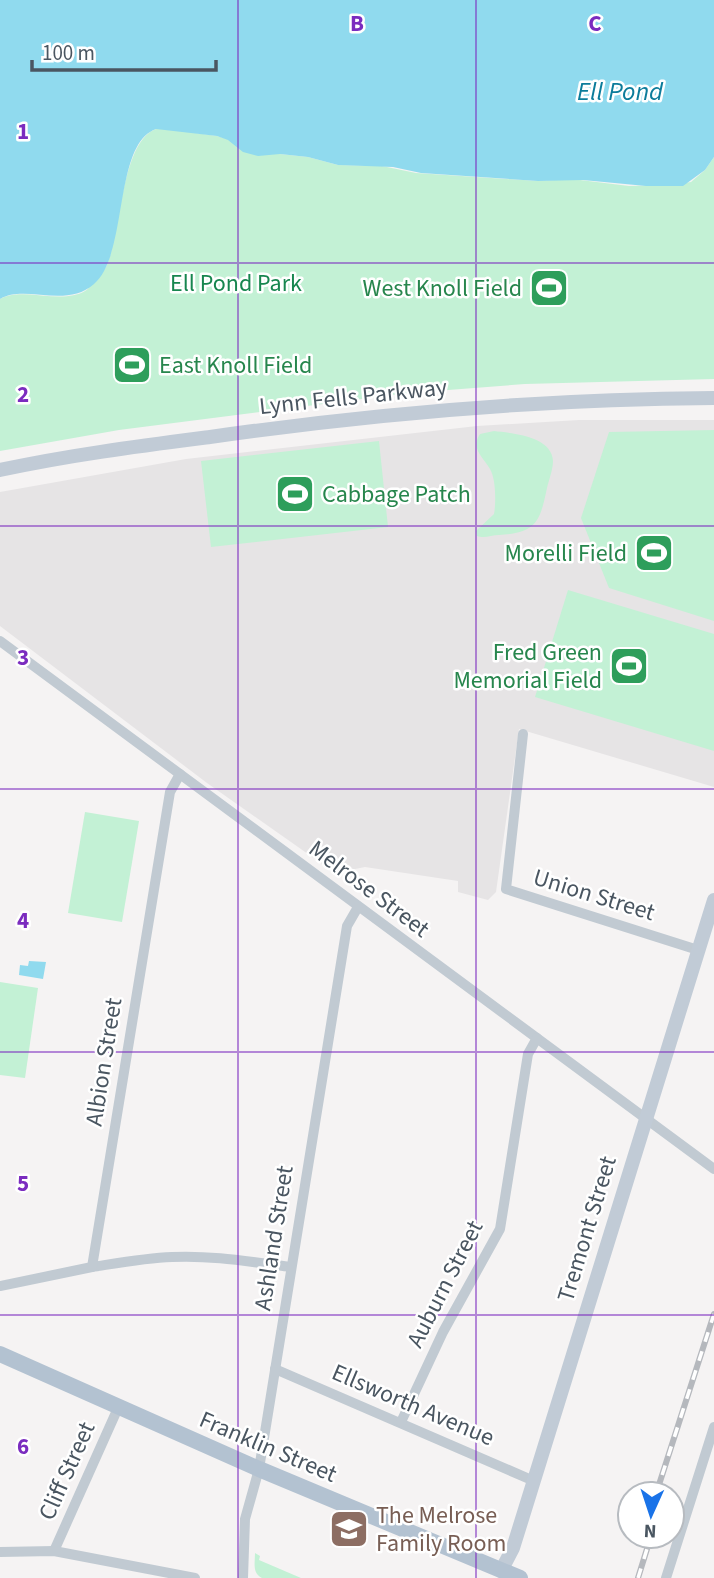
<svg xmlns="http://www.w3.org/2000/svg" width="714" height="1578" viewBox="0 0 714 1578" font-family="'Source Sans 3',sans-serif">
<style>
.education{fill:#e6e4e5}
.green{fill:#c3f1d5}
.water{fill:#90daee}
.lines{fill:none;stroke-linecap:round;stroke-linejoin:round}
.street{stroke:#c1cad2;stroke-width:10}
.secondary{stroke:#c1cbd6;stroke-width:14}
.primary{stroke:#b3c2d1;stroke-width:16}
.rail-casing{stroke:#b5b8bd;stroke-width:6}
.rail{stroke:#fff;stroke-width:3.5;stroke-dasharray:10;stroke-linecap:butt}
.grid{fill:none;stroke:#7b2cbf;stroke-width:2;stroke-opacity:0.55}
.labels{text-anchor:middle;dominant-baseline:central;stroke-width:5;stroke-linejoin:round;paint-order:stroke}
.park-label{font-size:24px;fill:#17864f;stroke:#fff}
.leisure-label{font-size:24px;fill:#27864d;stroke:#fff;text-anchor:end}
.street-label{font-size:24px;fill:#4a5661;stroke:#fff}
.education-label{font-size:24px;fill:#785e54;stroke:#fff;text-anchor:start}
.water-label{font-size:26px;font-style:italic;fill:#0c7c9b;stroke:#fff}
.grid-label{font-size:23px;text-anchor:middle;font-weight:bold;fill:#7b2cbf;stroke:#fff;stroke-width:5;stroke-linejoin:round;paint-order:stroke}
</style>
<rect width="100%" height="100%" fill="#f5f3f3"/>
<!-- education -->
<polygon class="education" points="579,420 714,420 714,787 519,729 496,892 488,900 458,892 458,881 365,867 335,873 207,783 0,626 0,492 186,459 477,426"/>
<!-- green -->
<g class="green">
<path d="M160 128 217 136 280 154 308 157 338 165 382 166 416 173 538 181 572 179 629 186 670 185 691 182 705 170 714 157V379L525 384 409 393 119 430 0 451V299C22 286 61 305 85 291 89 289 93 282 96 279 99 275 104 271 106 267 121 235 121 134 160 128Z"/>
<polygon points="714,430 714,621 609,588 581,518 609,432"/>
<path d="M494 431C512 433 552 436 553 461 553 469 549 480 547 488 540 521 537 533 499 535 491 535 485 539 477 536L476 531 494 514C496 503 496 479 490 469 484 458 470 449 480 434Z"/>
<polygon points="379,441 388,527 211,547 201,461"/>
<polygon points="568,590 714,634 714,751 535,697"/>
<polygon points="85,812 139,821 122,922 68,913"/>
<polygon points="0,982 38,988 25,1078 0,1075"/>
<path d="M255 1553 260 1556 259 1560 301 1578H262C252 1573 255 1563 255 1553Z"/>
</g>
<!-- water -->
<g class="water">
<path d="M0 0H714V157L705 170 683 186H646L583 180 538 181 421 173 393 167 338 165 308 157 280 154 258 156 243 152 228 140 217 136 156 129C113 144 129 254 94 284 66 309 25 284 0 299Z"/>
<polygon points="29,961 46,962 43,979 19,975 20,965 28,966"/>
</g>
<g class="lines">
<!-- street -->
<g class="street">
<polyline points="0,641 714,1169"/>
<polyline points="523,734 506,889 698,950"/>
<path d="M92 1267C118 1263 145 1258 172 1257 212 1255 251 1262 291 1267"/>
<polyline points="0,1286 92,1267 170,792 180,774"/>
<polyline points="275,1369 534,1481"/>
<polyline points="401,1422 443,1332 500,1229 528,1054 537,1038"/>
<polyline points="54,1551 118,1408"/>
<polyline points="0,1552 54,1551 195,1578"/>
<polyline points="243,1578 245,1519 259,1469 347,926 358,907"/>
<polyline points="666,1578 714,1427"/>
</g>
<!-- secondary -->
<g class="secondary">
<path d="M0 470C69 455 140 446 210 437 378 413 545 399 714 398"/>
<polyline points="501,1571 513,1548 714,900"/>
</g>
<!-- primary -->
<polyline class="primary" points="0,1354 259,1469 520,1578"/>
<!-- rail casing -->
<g class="rail-casing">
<g id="rail">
<polyline points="656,1494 714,1314"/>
<polyline points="638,1578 651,1536"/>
</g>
</g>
<!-- rail -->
<use href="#rail" class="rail"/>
</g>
<!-- grid -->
<path class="grid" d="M238 0V1578M476 0V1578M0 263H714M0 526H714M0 789H714M0 1052H714M0 1315H714"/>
<!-- icons -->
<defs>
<g id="stadium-square" transform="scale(2.0125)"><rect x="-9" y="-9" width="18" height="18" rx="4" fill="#2e9e5b" stroke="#fff"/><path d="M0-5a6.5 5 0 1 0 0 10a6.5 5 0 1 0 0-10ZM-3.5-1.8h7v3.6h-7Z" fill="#fff"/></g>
<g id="school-square" transform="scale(2.0125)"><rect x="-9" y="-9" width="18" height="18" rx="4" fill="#8d6e63" stroke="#fff"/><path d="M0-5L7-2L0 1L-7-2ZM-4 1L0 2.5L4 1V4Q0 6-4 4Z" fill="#fff"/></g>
</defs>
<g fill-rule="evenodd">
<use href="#stadium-square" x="549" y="288"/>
<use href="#stadium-square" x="132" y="365"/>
<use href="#stadium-square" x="295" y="494"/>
<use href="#stadium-square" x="654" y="553"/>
<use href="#stadium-square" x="629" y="666"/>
<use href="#school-square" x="349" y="1529"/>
</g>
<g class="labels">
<!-- park labels -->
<g class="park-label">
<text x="236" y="283">Ell Pond Park</text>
</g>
<!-- leisure labels -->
<g class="leisure-label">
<text x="522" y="288">West Knoll Field</text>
<text x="159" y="365" text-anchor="start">East Knoll Field</text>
<text x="322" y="494" text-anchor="start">Cabbage Patch</text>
<text x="627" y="553">Morelli Field</text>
<text x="602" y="652">Fred Green<tspan x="602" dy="28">Memorial Field</tspan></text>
</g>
<!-- street labels -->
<g class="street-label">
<text transform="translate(353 397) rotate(-6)">Lynn Fells Parkway</text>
<text transform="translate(369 889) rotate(37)">Melrose Street</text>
<text transform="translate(594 895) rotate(17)">Union Street</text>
<text transform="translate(104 1062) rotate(-81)">Albion Street</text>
<text transform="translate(587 1229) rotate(-73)">Tremont Street</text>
<text transform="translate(274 1238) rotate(-81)">Ashland Street</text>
<text transform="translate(445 1284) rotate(-63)">Auburn Street</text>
<text transform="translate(413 1405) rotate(23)">Ellsworth Avenue</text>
<text transform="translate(268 1447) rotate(23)">Franklin Street</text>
<text transform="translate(67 1471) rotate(-66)">Cliff Street</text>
</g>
<!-- education labels -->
<g class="education-label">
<text x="376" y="1515">The Melrose<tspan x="376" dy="28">Family Room</tspan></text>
</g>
<!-- water labels -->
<g class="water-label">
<text x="620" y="91">Ell Pond</text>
</g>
</g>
<g class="grid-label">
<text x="357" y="31">B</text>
<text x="595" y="31">C</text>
<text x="23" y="139">1</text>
<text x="23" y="402">2</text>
<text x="23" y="665">3</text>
<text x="23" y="928">4</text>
<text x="23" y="1191">5</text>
<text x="23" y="1454">6</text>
</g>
<!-- north arrow -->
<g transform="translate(651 1515) rotate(183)"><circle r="33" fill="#ffffff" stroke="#b7bbc0" stroke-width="2"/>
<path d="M0-5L12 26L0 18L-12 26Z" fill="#1a73e8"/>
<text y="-10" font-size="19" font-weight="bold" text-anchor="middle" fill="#4a5661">N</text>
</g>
<!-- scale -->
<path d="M32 60v10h184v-10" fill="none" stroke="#4a5661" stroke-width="3.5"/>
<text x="42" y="60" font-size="21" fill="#4a5661" stroke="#ffffff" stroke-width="5" paint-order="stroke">100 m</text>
</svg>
